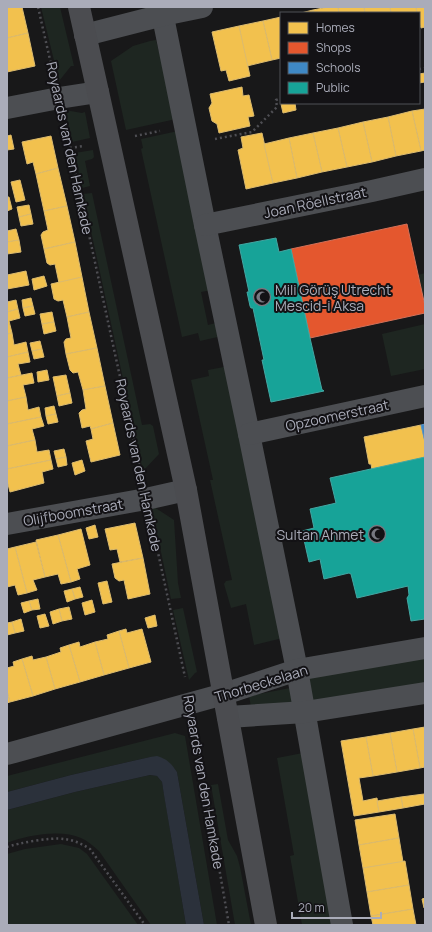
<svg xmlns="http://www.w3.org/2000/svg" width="432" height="932" viewBox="0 0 432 932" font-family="Manrope,sans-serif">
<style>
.green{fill:#1e2621}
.water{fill:#2b313b}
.homes{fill:#f2c14e;stroke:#dcbb6e}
.shops{fill:#e4572e;stroke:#d37058}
.schools{fill:#3f88c5;stroke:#5f93c1}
.public{fill:#17a398;stroke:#43a6a2}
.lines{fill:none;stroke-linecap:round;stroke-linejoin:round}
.path{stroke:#4e4e53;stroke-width:2.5;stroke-dasharray:2 3;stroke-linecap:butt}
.street{stroke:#4c4e52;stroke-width:22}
.secondary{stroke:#4b4c50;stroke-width:22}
.labels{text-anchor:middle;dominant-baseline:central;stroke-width:4;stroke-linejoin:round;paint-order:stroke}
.street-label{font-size:14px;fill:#aaacb9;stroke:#131215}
.poi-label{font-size:14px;fill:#aaacb9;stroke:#131215;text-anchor:start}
</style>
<rect width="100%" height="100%" fill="#181819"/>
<!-- green -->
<g class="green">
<polygon points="41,7 60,7 74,66 71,66 59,81"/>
<polygon points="156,40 176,119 126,130 111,61 133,46 150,41"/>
<polygon points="65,110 82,113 85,112 90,138 72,142"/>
<polygon points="178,131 212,290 201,292 208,325 220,322 222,336 200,341 198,333 182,337 141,149 143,148 141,139"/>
<polygon points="93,150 94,157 92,159 85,161 90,186 82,188 75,153"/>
<polygon points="92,193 142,425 150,424 153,426 159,454 143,471 83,194"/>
<polygon points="425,273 425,307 418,275"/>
<polygon points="425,324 425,369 391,376 382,334"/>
<polygon points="229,366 287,637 254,645 246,604 231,608 224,584 226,581 232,580 210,480 213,480 191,380 209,376 208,370"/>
<polygon points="151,505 174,520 178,583 181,598 171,599"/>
<polygon points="183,608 197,672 195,673 189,680 173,610"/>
<polygon points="425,648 425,693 305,712 297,670"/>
<polygon points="295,687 298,704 252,713 249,696"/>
<path d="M175 733 185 736 217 925H204L177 772C171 763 161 756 150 757L71 775 7 792V776Z"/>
<polygon points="308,752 338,925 302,925 290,856 294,855 277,758"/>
<path d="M150 775 157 776 162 782 186 925H151L99 851C93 846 88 841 81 838 61 829 27 835 7 843V810L75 792Z"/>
<polygon points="218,784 228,840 237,856 240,867 251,925 235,925 211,785"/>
<polygon points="61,844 79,848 87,854 138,925 7,925 7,854 25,849"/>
</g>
<!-- water -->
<path class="water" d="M157 756C167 759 171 763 177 772L204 925H186L164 795 162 782 157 776 150 775 75 792 7 810V792L71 775 150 757Z"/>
<!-- homes -->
<g class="homes">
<polygon points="7,7 22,7 28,33 7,38"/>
<polygon points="328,7 338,7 339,13 313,13 313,10"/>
<polygon points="338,7 364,7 365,13 339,13"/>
<polygon points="364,7 390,7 391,13 365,13"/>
<polygon points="390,7 416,7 417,13 391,13"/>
<polygon points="416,7 425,7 425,27 421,28 419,21 419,13 417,13"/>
<polygon points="313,10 313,13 301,13"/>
<polygon points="281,17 281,58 272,60 263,21"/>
<polygon points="263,21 272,60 247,66 239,26"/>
<polygon points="239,26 250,76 229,81 226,70 221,71 212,32"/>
<polygon points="28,33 35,66 7,72 7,38"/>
<polygon points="425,73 425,82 419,83 419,74"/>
<polygon points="242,87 243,96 249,95 254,116 248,117 250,126 219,133 217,124 212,121 209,108 212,103 210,94"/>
<polygon points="284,103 295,103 296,110 283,113 281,104"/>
<polygon points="425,109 425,150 421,151 412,111"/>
<polygon points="412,111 421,151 396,156 388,117"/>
<polygon points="388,117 396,156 372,162 363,122"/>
<polygon points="363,122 372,162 347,167 338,128"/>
<polygon points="338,128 347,167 322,172 313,133"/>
<polygon points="262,133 273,183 246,189 238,150 243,148 241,137"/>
<polygon points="313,133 322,172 297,178 289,138"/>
<polygon points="11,135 14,149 7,150 7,136"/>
<polygon points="51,136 58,168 36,174 33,162 27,164 22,142"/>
<polygon points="289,138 297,178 273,183 264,144"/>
<polygon points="58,168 67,206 44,211 36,174"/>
<polygon points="20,180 25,200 16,202 11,182"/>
<polygon points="7,197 9,197 12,209 7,211"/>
<polygon points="29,205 31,214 19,217 17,207"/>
<polygon points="67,206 75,242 44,249 41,235 43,232 48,230 44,211"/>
<polygon points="31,214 33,224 21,226 19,217"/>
<polygon points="16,229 19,240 7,242 7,231"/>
<polygon points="19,240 21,252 7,254 7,242"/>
<polygon points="75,242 82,277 59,283 55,264 50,265 47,263 44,249"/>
<polygon points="26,271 29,285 7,289 7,275"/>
<polygon points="44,276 47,286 34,290 32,279"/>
<polygon points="82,277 89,312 67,317 63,300 58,301 54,299 51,284"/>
<polygon points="31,298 33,306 23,308 22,300"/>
<polygon points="16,300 18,309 7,312 7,302"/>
<polygon points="33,306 35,314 25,316 23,308"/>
<polygon points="18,309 20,318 9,321 12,333 7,334 7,312"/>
<polygon points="52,312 54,322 42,324 40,314"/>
<polygon points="89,312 97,348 66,354 64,342 66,339 71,338 67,317"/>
<polygon points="54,322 56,331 44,334 42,324"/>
<polygon points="12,333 14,345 26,342 28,352 7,357 7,334"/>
<polygon points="40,341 42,349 32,351 30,343"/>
<polygon points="97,348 105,386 83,390 78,372 73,373 70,370 66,354"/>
<polygon points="42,349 44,357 34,359 32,351"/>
<polygon points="28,352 30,362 18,364 21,375 7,378 7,357"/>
<polygon points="47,370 49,380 38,382 37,372"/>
<polygon points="32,373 34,383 23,385 26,397 7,401 7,378"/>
<polygon points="66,375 70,393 57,396 53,377"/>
<polygon points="105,386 113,423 91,429 90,426 82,428 79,413 82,410 86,409 83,390"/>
<polygon points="70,393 72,403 59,406 57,396"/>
<polygon points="26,397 28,410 39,407 41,417 7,424 7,401"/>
<polygon points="54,406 56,414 46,416 45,408"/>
<polygon points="56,414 58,422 48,424 46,416"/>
<polygon points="41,417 44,426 32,429 35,440 7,446 7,424"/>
<polygon points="113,423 120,455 91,462 86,441 93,439 91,429"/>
<polygon points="421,425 425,443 425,457 372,470 371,464 369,464 364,437"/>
<polygon points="35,440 37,452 49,450 51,460 7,469 7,446"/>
<polygon points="64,449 66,457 56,459 54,451"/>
<polygon points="66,457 67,465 58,467 56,459"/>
<polygon points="51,460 53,469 42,472 44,483 10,492 7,480 7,469"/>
<polygon points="82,460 85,471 75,475 72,463"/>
<polygon points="135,523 143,558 120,562 117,549 110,550 105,529"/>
<polygon points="95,525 98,537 89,539 86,528"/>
<polygon points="81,529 90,565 77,569 80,579 71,582 58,535"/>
<polygon points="58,535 71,582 61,584 58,574 45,577 36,540"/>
<polygon points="36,542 45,577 33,580 37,590 27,593 15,547"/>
<polygon points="15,547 27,593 18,595 15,585 7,587 7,549"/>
<polygon points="143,558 150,594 128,599 124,580 119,581 115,578 112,564"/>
<polygon points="107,581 112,602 103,604 98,583"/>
<polygon points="80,587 83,597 75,599 72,589"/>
<polygon points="72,589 75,599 67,602 64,591"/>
<polygon points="38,599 40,609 32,610 29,601"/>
<polygon points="92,600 95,612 85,615 82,603"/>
<polygon points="29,601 32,610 24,613 21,603"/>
<polygon points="69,607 72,619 62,621 59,609"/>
<polygon points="59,609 62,621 53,624 50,612"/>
<polygon points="45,614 49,626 40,628 37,616"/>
<polygon points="155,615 157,626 148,628 145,618"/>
<polygon points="21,619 24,631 15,633 12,622"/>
<polygon points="12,622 15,633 7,635 7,623"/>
<polygon points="126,629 127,633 142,629 151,662 129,668 119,631"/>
<polygon points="119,631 129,668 104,675 95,642 108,639 107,635"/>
<polygon points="79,642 80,647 95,642 104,675 80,682 69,645"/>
<polygon points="69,645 80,682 55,689 46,657 61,652 60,648"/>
<polygon points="32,656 33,660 46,657 55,689 33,696 22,659"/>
<polygon points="22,659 33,696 10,702 7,691 7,668 14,666 13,662"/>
<polygon points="7,691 10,702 7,703"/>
<polygon points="425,727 425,767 420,768 413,729"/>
<polygon points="413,729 420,768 397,772 390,733"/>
<polygon points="390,733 397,772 373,776 366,737"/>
<polygon points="366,737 373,776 359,778 363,801 377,798 379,812 354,816 341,741"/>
<polygon points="424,794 425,804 403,808 401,797"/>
<polygon points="401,797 403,808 379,812 377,801"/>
<polygon points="395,814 399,838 359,845 355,820"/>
<polygon points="399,838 403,862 363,868 359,845"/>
<polygon points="405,861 409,885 367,892 363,868"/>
<polygon points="409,885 413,909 371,916 367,892"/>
<polygon points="425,898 425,907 424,908 422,899"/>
<polygon points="413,909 416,925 373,925 371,916"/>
</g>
<!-- shops -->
<polygon class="shops" points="407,224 425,306 425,313 310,338 291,249"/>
<!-- schools -->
<polygon class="schools" points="425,424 425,442 421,425"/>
<!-- public -->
<g class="public">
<polygon points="276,238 279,252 291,249 310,338 322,390 323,390 324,391 271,402 262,360 264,360 253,308 251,308 250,306 247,292 249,292 239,245"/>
<polygon points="425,457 425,619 411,621 407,598 409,595 408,586 357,598 351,574 349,573 324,579 320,559 309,562 302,531 314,528 310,509 332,504 336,503 330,478"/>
</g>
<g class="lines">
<!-- path -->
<g class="path">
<polyline points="38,7 53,73"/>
<polyline points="419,69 425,68"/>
<polyline points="65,125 141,473"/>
<polyline points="135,136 160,131"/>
<polyline points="215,139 252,132 277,107 276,100 281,98"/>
<polyline points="70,148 83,146"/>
<polyline points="152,525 185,677"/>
<polyline points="195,729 229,925"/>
<path d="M7 847C18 843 52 837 64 839 74 840 82 844 90 849L145 925"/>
</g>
<!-- street -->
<g class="street">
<polyline points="161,7 205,225 249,434 297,670 342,925"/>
<polyline points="85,35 163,15 202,7"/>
<polyline points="7,108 59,98 98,92"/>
<polyline points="205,225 372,191 425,179"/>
<polyline points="249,434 425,396"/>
<polyline points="7,524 146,499 186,490"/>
<polyline points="228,717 305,712 425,693"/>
<polyline points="7,754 224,694 297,670 425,648"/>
</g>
<!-- secondary -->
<polyline class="secondary" points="79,7 98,92 186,490 266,925"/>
</g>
<!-- icons -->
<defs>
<g id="mosque-ring" transform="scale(0.9)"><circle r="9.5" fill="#131215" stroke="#777881" stroke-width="1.5"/><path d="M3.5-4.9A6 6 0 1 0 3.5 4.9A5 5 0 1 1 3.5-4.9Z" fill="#777881"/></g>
</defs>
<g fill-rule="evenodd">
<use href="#mosque-ring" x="262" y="297"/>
<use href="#mosque-ring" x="377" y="534"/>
</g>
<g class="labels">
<!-- street labels -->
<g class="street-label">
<text transform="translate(70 148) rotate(78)">Royaards van den Hamkade</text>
<text transform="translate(315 202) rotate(-12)">Joan Röellstraat</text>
<text transform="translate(337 415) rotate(-12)">Opzoomerstraat</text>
<text transform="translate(139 465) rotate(78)">Royaards van den Hamkade</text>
<text transform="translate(73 512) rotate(-10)">Olijfboomstraat</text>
<text transform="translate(261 683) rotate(-17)">Thorbeckelaan</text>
<text transform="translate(204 782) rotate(80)">Royaards van den Hamkade</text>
</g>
<!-- poi labels -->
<g class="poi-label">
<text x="275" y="289">Mili Görüş Utrecht<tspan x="275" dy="16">Mescid-i Aksa</tspan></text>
<text x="364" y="534" text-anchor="end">Sultan Ahmet</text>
</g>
</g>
<!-- border -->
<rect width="432" height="932" fill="none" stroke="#aaacb9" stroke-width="16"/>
<!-- legend -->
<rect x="280" y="12" width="140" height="92" fill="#131215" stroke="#4f5057"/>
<rect x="288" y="22" width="20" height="12" fill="#f2c14e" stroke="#4f5057"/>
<text x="316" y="32" font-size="12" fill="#aaacb9">Homes</text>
<rect x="288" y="42" width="20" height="12" fill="#e4572e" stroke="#4f5057"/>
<text x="316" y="52" font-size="12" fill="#aaacb9">Shops</text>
<rect x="288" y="62" width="20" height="12" fill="#3f88c5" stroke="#4f5057"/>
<text x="316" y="72" font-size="12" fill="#aaacb9">Schools</text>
<rect x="288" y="82" width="20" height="12" fill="#17a398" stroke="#4f5057"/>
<text x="316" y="92" font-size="12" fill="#aaacb9">Public</text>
<!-- scale -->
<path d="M292 912v6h89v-6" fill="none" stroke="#aaacb9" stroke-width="2"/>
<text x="298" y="912" font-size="12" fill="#aaacb9" stroke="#131215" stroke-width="3" paint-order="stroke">20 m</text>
</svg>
